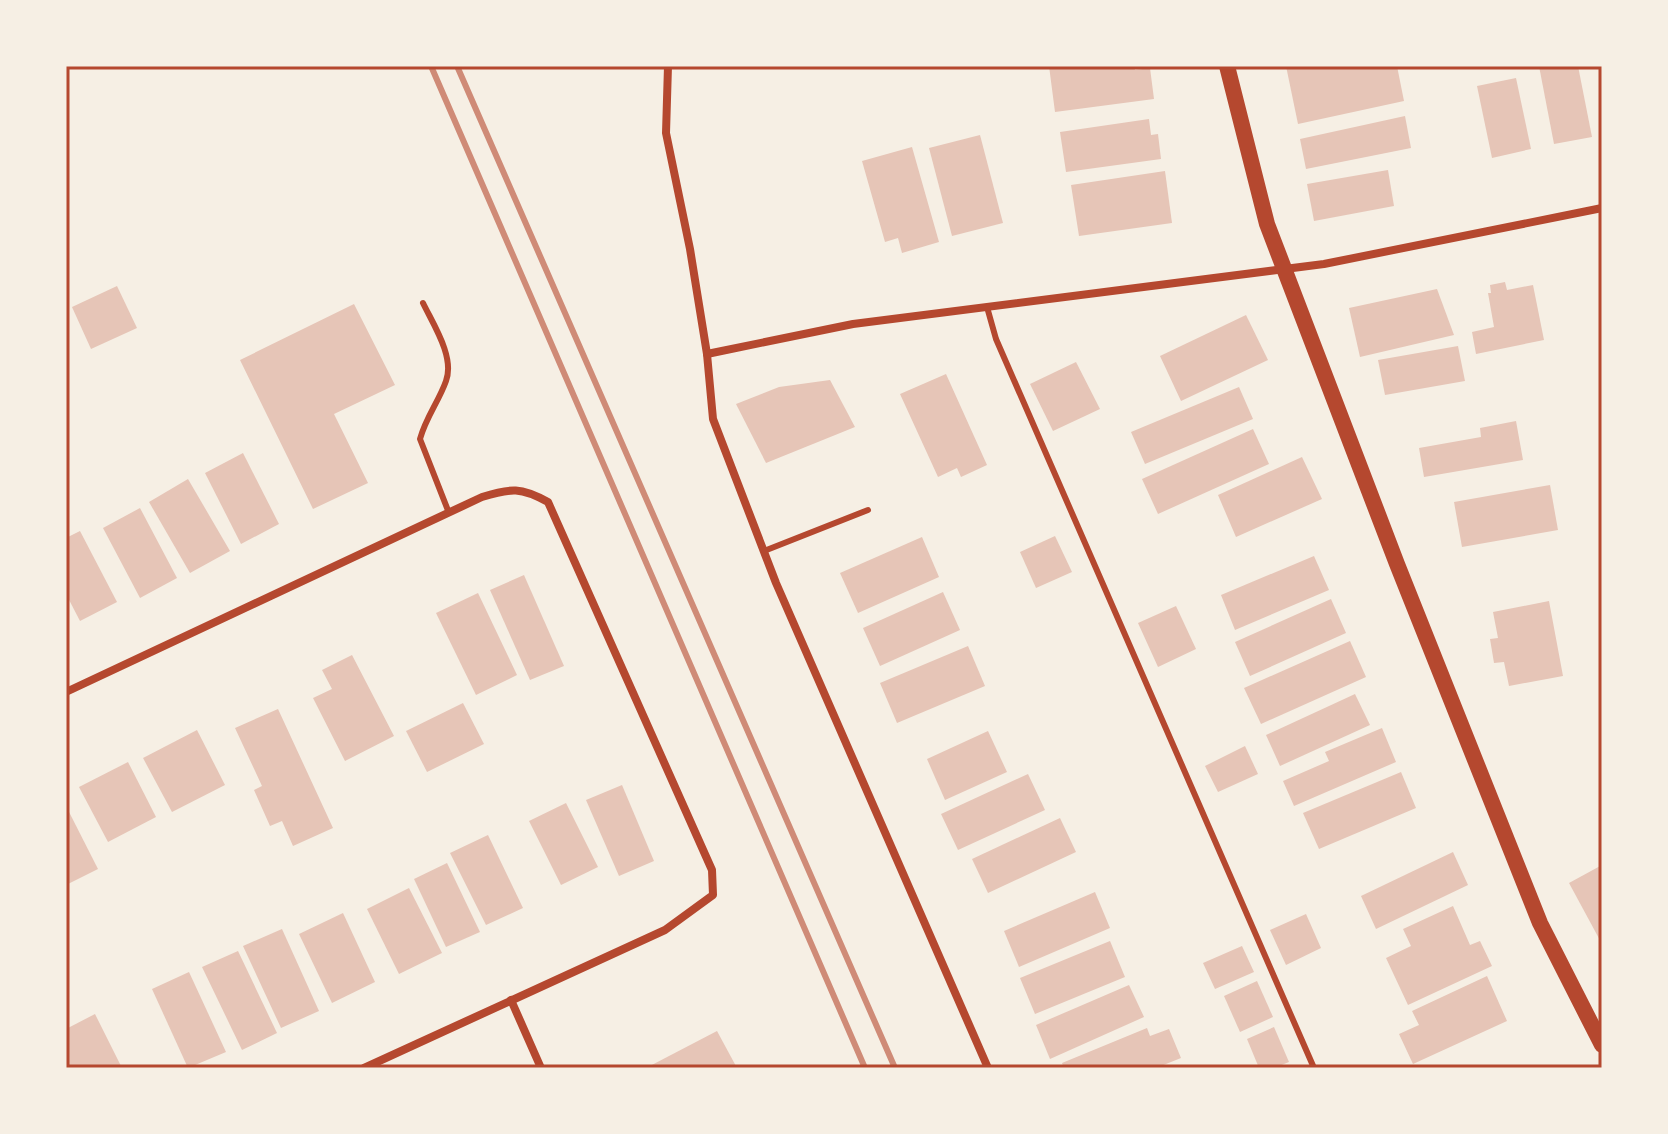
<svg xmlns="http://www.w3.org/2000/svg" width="1668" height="1134" viewBox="0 0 1668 1134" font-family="'IBM Plex Sans',sans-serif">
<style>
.building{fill:#e6c5b7}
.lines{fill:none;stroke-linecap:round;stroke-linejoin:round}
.service{stroke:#b5482f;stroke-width:6}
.minor{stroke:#b5482f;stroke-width:8}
.secondary{stroke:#b5482f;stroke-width:16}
.rail{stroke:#cf8b77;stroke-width:6}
.neatline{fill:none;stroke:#b5482f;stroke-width:3}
</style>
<rect width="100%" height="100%" fill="#f6efe4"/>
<!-- building -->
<g class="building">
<polygon points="1049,66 1134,66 1135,70 1150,68 1154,99 1055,112"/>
<polygon points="1286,66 1397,66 1404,101 1298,124"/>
<polygon points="1539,66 1578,66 1592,137 1554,144"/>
<polygon points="1516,78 1531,149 1492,158 1477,86"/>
<polygon points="1405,116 1411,148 1306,169 1300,139"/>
<polygon points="1149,119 1151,135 1158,134 1161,159 1066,172 1060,132"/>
<polygon points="980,135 1003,223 952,236 929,148"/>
<polygon points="912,147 939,242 902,253 898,238 885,242 862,161"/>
<polygon points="1388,170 1394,206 1314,221 1307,184"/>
<polygon points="1165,171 1172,223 1079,236 1071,185"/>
<polygon points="1505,282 1507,290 1533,285 1544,340 1476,354 1472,332 1494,327 1488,293 1491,293 1490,285"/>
<polygon points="117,286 137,328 91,349 72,307"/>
<polygon points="1437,289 1454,335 1360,357 1349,308"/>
<polygon points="354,304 395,385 334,414 368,483 313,509 240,360"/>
<polygon points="1246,315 1268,360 1181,401 1160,356"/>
<polygon points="1458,346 1465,381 1385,395 1378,360"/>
<polygon points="1076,362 1100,409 1053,431 1030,384"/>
<polygon points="946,374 987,465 961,477 957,468 938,477 900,394"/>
<polygon points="830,380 855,427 766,463 736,404 779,387"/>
<polygon points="1239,387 1253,419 1145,464 1131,432"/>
<polygon points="1516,421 1523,460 1424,477 1419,448 1481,437 1480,428"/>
<polygon points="1253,429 1269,464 1158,514 1142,479"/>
<polygon points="243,453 279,524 241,544 205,473"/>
<polygon points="1302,457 1322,499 1236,537 1218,495"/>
<polygon points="188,479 230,551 190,573 149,502"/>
<polygon points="1550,485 1558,530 1462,547 1454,502"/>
<polygon points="140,508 177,578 140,598 103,528"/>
<polygon points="80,531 117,602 80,621 66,594 66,538"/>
<polygon points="1055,536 1072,572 1036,588 1020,552"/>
<polygon points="922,537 939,577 858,613 840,573"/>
<polygon points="1314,556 1329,590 1235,630 1221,595"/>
<polygon points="524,575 564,666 530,680 490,590"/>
<polygon points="943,592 960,630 880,666 863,628"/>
<polygon points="478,593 517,675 476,695 436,613"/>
<polygon points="1331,599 1346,633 1250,676 1235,642"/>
<polygon points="1549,601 1563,676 1509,686 1504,662 1494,663 1490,639 1498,638 1493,612"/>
<polygon points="1176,606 1196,649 1158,667 1138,623"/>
<polygon points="1350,641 1366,677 1261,724 1244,688"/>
<polygon points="968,646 985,686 897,723 880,683"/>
<polygon points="352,655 394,736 345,761 313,698 332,689 322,670"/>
<polygon points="1355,694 1370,725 1280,766 1266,735"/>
<polygon points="463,703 484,744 427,772 406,731"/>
<polygon points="278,709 333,828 293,846 282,821 270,826 254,790 262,786 235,728"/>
<polygon points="1382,728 1396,762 1294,806 1283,781 1329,761 1325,752"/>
<polygon points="197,730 225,785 172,812 143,758"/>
<polygon points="988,731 1007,772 945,800 927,759"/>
<polygon points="1245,746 1258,774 1218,792 1205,766"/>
<polygon points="128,762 156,817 108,842 79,787"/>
<polygon points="1401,772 1416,808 1319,849 1303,813"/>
<polygon points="1028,774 1045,810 958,850 941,814"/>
<polygon points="622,785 654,861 619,876 586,800"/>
<polygon points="566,803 598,867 561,885 529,821"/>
<polygon points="66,806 98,869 66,885"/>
<polygon points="1060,818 1076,852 988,893 972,859"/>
<polygon points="488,835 523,908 486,925 450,853"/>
<polygon points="1453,852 1468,885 1376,929 1361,896"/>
<polygon points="447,863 480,932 446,947 414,879"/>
<polygon points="1602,865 1602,944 1569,883"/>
<polygon points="409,888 442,953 399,974 367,909"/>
<polygon points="1095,892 1110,928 1019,967 1004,931"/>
<polygon points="1453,906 1470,945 1480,941 1492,966 1408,1005 1386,958 1411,946 1403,929"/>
<polygon points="343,913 375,982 332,1003 299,934"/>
<polygon points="1306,914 1321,948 1286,965 1270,930"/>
<polygon points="282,929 319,1011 281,1028 243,946"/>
<polygon points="1110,941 1125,977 1035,1014 1020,978"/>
<polygon points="1242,946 1254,972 1215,989 1203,963"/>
<polygon points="238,951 277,1033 242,1050 202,967"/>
<polygon points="189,972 226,1052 188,1068 152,989"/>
<polygon points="1487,976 1507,1021 1413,1064 1399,1034 1419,1025 1412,1011"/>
<polygon points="1257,981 1273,1017 1240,1032 1224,996"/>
<polygon points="1129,985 1144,1017 1050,1059 1036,1025"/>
<polygon points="95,1014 122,1068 66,1068 66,1029"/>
<polygon points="1274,1027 1289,1062 1274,1068 1259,1068 1247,1039"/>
<polygon points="1147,1028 1150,1036 1169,1029 1181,1058 1156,1068 1064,1068 1062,1063"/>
<polygon points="717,1031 737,1068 646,1068"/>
</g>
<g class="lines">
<!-- service -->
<g class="service">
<path d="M423 303C433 324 455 357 446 381 439 401 426 417 420 439L449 513"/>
<polyline points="987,307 996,339 1314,1068"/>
<polyline points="764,551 868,510"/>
</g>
<!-- minor -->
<g class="minor">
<polyline points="668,66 666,133 690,249 707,354 713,419 776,583 988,1068"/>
<polyline points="707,354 853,324 1324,264 1602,208"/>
<path d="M66 692 482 497C511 488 521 487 548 502L712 870 713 895 665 930 364 1068"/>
<polyline points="511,1000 541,1068"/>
</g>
<!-- secondary -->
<polyline class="secondary" points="1227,66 1267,224 1397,564 1540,923 1602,1045"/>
<!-- rail -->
<g class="rail">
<polyline points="431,66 865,1068"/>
<polyline points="457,66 895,1068"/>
</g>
</g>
<!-- border -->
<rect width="1668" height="1134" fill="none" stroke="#f6efe4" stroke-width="136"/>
<rect x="68" y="68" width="1532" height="998" class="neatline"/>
</svg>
